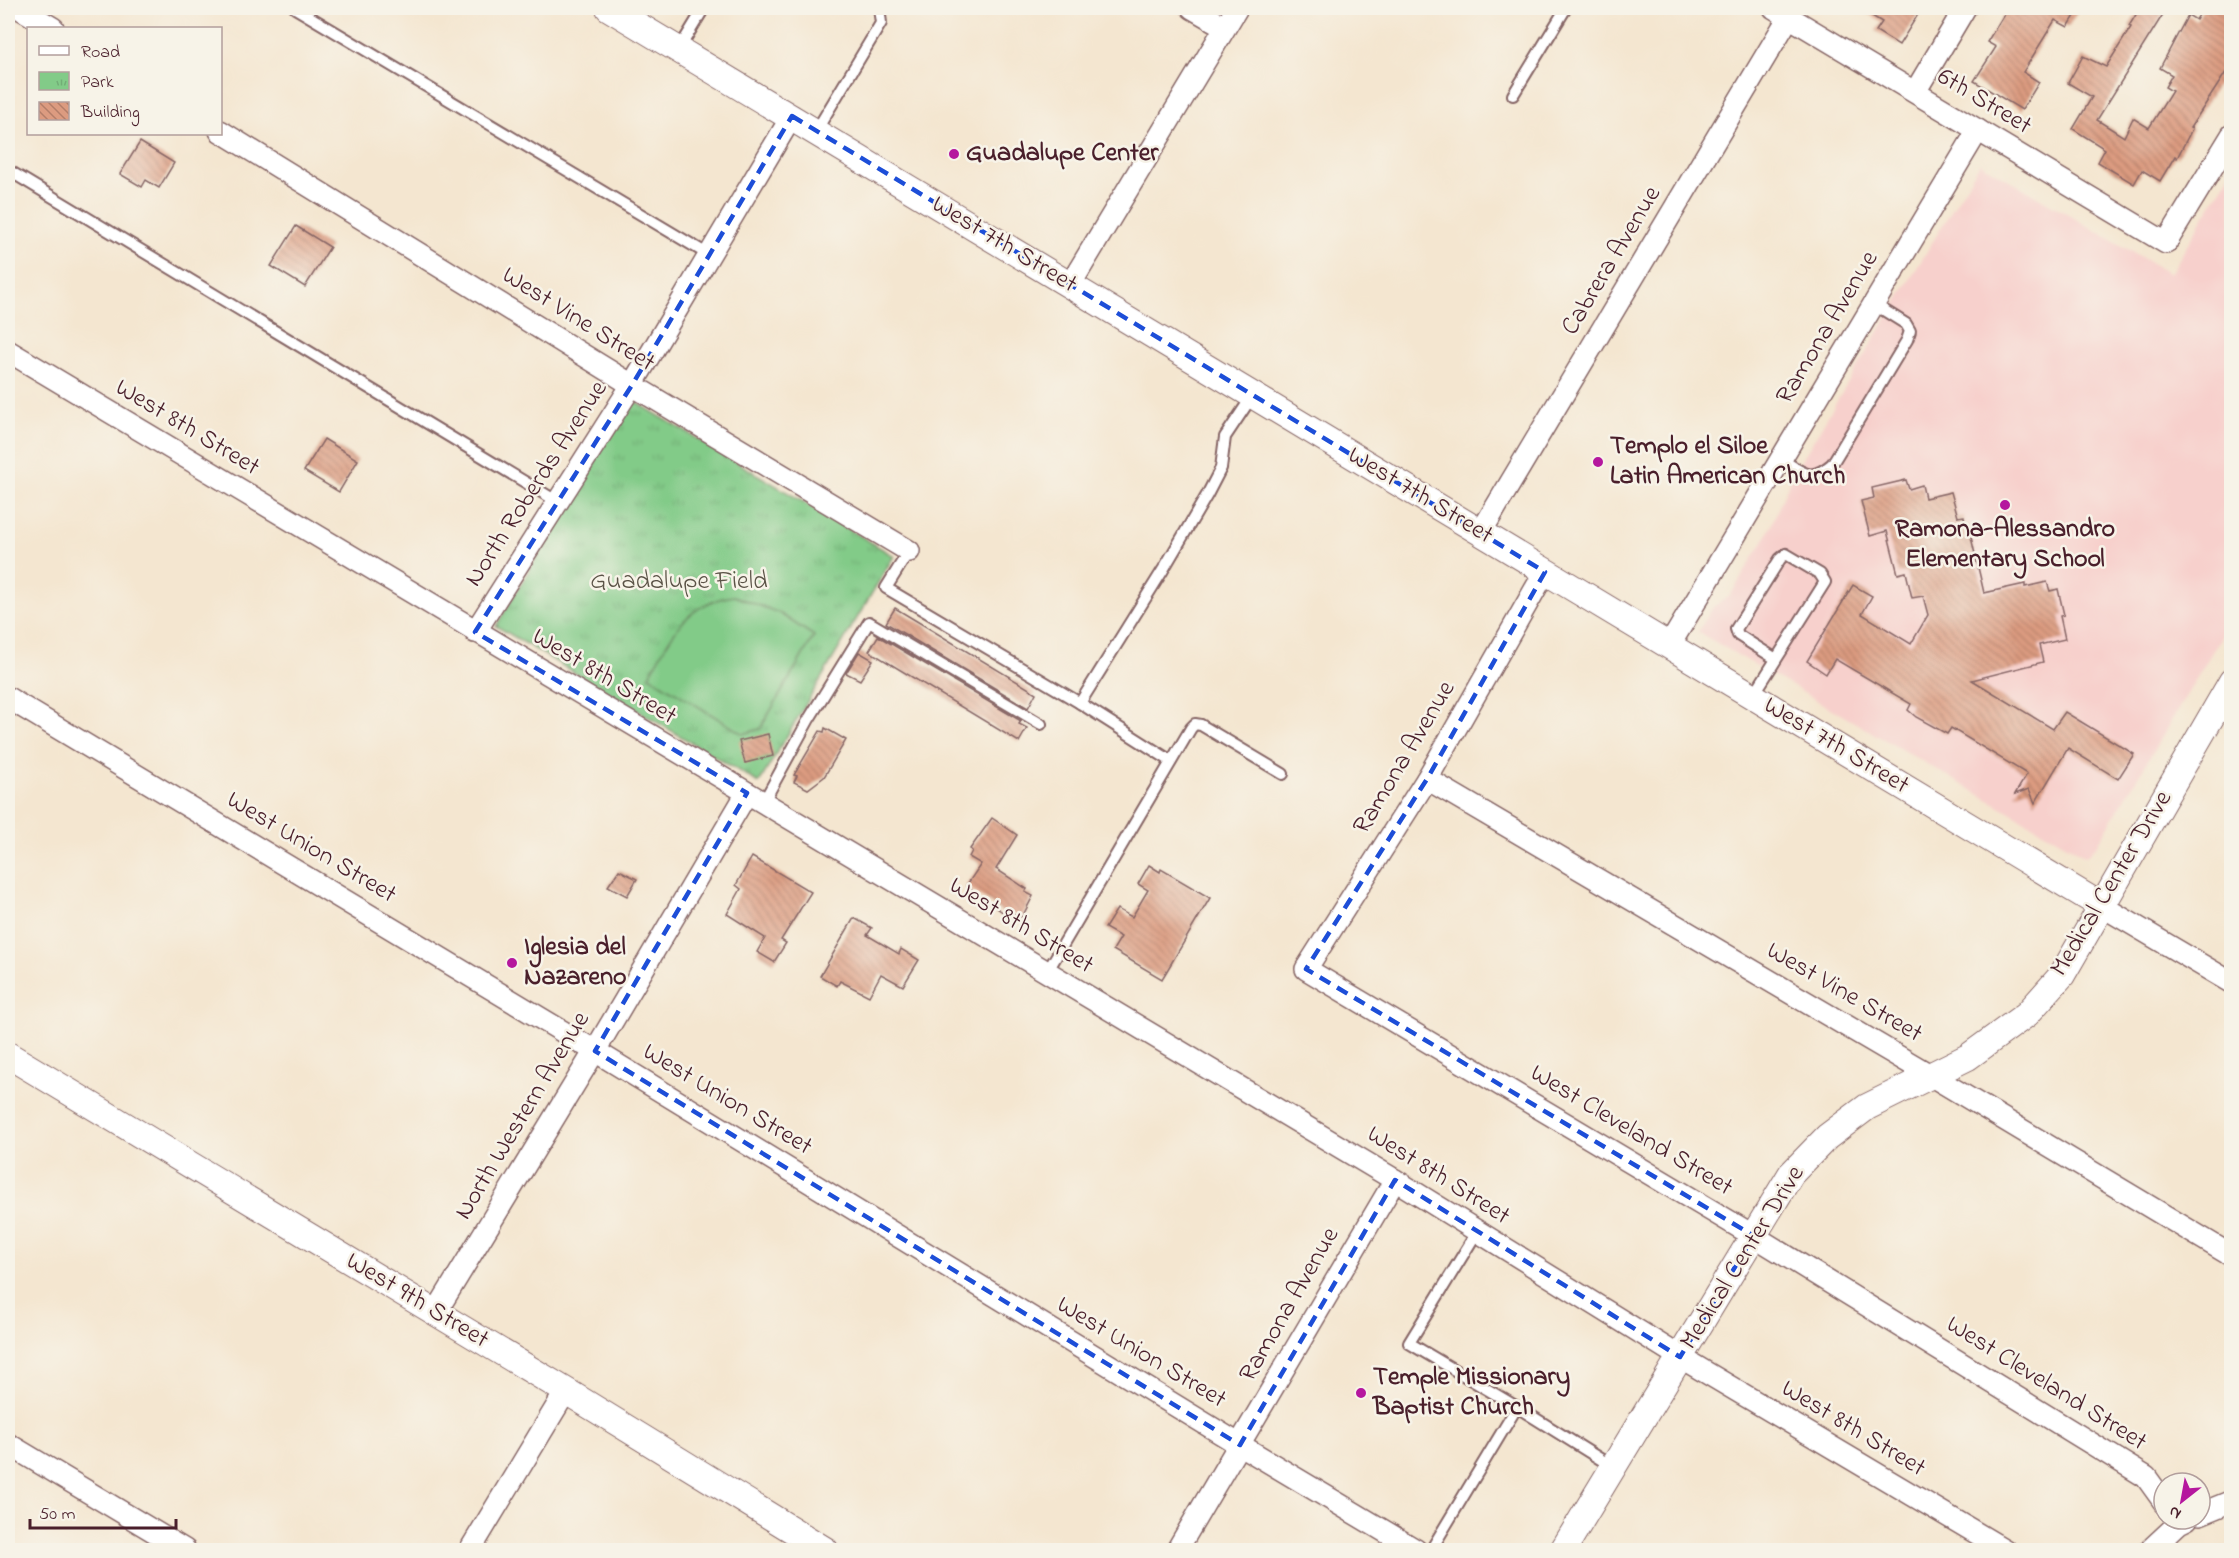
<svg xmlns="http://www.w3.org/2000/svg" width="2239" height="1558" viewBox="0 0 2239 1558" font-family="'Indie Flower',sans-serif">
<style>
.built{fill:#f7d0cc}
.park{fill:url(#park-tufts);stroke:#66755a;stroke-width:1.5}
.garden{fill:#82cb88;stroke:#66755a;stroke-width:1.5}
.building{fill:url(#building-back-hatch)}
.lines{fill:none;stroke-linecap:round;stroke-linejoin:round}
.service-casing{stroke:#866565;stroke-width:14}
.minor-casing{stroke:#866565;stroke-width:24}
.tertiary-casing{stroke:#866565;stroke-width:28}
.service{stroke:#fff;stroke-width:10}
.minor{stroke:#fff;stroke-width:21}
.tertiary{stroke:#fff;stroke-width:26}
.marked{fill:none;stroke:#1d4ed8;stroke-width:4.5;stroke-dasharray:12 8;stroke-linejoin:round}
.poi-dot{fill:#b5179e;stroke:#f7f3e8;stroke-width:2}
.labels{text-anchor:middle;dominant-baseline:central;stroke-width:5;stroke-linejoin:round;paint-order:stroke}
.street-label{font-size:26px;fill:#4a1f2b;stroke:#f7f3e8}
.poi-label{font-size:26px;font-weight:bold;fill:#4a1f2b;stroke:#f7f3e8;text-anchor:start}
.park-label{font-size:26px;fill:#5b5347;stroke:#f7f3e8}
</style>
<defs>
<pattern id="park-tufts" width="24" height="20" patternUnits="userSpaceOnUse" patternTransform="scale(1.5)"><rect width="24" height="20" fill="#82cb88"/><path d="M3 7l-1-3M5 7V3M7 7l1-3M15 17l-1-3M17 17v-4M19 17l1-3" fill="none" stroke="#72ae76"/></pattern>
<pattern id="building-back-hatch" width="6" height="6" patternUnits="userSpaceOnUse" patternTransform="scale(1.5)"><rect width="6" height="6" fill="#dc9b80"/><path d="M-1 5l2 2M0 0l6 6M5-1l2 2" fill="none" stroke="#b47e69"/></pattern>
</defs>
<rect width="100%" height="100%" fill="#f7f3e8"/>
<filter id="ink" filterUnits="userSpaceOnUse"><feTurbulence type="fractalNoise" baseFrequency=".0167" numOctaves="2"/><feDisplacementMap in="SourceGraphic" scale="12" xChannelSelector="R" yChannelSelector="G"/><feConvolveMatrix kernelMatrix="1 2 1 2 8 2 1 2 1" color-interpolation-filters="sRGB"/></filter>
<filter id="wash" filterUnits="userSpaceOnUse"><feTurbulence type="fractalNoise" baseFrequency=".008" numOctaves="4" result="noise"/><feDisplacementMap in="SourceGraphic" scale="24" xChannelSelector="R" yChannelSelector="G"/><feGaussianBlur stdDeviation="1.35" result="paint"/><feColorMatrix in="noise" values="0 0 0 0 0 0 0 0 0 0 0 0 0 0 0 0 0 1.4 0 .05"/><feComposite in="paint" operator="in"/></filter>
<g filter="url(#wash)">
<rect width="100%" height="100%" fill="#f4e6d0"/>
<!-- built -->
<polygon class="built" points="1980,163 2170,274 2231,172 2231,620 2098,844 2086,856 1698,632 1713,607 1730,596 1767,535 1792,476"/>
<!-- park -->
<polygon class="park" points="631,399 894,556 759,783 496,626"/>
<!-- garden -->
<path class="garden" d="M734 596 779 613 814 636 760 729 743 734 649 676C670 637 686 602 734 596Z"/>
<g id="blocks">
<!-- building -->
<g class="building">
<polygon points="1859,8 1922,8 1899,45 1876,31 1882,22"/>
<polygon points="2008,8 2080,8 2068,27 2055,20 2023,72 2039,82 2022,110 1974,81 1996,47 1987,42"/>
<polygon points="2140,8 2167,8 2097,120 2124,137 2133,118 2149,128 2172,91 2165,87 2172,75 2160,68 2188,15 2196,20 2203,8 2232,8 2232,63 2190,128 2192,129 2177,158 2175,156 2160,181 2142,170 2134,184 2098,162 2105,149 2073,129 2092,97 2068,83 2083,56 2106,67 2131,27 2129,26"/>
<polygon points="140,142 174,163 159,188 146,180 142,187 120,174"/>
<polygon points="296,226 330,247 305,287 271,266"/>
<polygon points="324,439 358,460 339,492 304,471"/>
<polygon points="1906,480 1909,489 1922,485 1925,498 1951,492 1958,517 1964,516 1965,525 1968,524 1984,593 2025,584 2025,587 2047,582 2050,591 2058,589 2064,615 2060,616 2065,639 2039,645 2043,662 1972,680 2053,729 2065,712 2134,754 2118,779 2068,748 2035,803 2029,789 2015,794 2027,774 1951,728 1947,734 1916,717 1908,710 1911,704 1835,659 1826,674 1807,661 1853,585 1872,596 1862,614 1911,644 1928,615 1923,596 1912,598 1906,572 1898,574 1887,531 1870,536 1861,501 1874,498 1872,488"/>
<polygon points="895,608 1036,693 1028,708 886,623"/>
<polygon points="878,636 1021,721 1019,724 1027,728 1019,742 869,651"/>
<polygon points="859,652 873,660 860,680 846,673"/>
<polygon points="825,728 846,740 824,777 808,789 794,782 797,776 794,775 820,731 824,732"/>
<polygon points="768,734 773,756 745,763 739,741"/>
<polygon points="992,818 1017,835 996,869 1027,889 1025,892 1033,896 1022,917 1014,914 1011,918 966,886 981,864 969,857 972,851 970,849"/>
<polygon points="752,857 811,892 781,940 786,943 774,962 757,952 765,938 727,914 741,889 736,885"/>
<polygon points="1149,865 1160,872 1161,869 1210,898 1162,979 1113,950 1121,937 1105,928 1117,909 1132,917 1148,890 1138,884"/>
<polygon points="619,870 637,879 627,896 608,886"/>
<polygon points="854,918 872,928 867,935 899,954 901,949 919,960 903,986 881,974 869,996 840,981 837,986 820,976"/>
</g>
</g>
</g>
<g filter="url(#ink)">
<use href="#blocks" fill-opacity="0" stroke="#866565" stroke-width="1.5"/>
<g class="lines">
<!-- service casing -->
<g class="service-casing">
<g id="service">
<polyline points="295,8 709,255"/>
<polyline points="679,49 704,8"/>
<polyline points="1513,95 1566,8"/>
<polyline points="816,131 881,23 879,8"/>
<polyline points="8,170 558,502"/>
<path d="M1781 459C1804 473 1809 483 1832 464L1907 340 1910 331 1906 324 1874 304"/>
<polyline points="909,551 886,588 1080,703 1163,570 1207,495 1221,468 1225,437 1253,395"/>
<polyline points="1753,696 1825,582 1820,574 1786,554 1780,559 1736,629 1738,635 1776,659"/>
<polyline points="1080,703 1171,761"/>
<polyline points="763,803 809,719 869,622 1041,724"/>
<polyline points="1047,972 1191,728 1195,724 1201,725 1283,774"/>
<polyline points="1517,1407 1613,1467"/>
<polyline points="1431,1550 1517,1407 1409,1343 1477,1232"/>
</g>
</g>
<!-- minor casing -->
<g class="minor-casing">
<g id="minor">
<polyline points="19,8 53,28"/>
<polyline points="1192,8 1225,27"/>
<polyline points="1774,8 2166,243 2232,135"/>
<polyline points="1915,92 1965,8"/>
<polyline points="220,131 632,385 909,551"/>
<polyline points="1070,285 1237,8"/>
<polyline points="8,351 1395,1180 1680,1357 2005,1550"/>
<polyline points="1481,532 1789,17"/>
<polyline points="1545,572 1427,779 1306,969 1754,1236 2146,1477 2164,1502"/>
<polyline points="475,632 632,385 792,116"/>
<polyline points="1669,646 1978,130"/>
<polyline points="8,698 595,1051 1240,1445 1416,1550"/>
<polyline points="1427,779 1930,1075 2232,1256"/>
<polyline points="2100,905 2232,983"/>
<polyline points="436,1312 602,1039 747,793"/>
<polyline points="8,1444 185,1550"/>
<polyline points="2200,1514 2232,1501"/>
<polyline points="470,1550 566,1391"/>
<polyline points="1177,1550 1395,1180"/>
<polyline points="2150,1550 2179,1523 2187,1519"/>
</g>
</g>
<!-- tertiary casing -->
<g class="tertiary-casing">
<g id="tertiary">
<polyline points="609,8 2100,905"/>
<polyline points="8,1055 566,1391 825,1550"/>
<polyline points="1563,1550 1791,1174 1827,1137 1867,1107 1968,1057 2027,1014 2062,975 2232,681"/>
</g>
</g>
<!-- service -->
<use href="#service" class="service"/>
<!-- minor -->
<use href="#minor" class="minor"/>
<!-- tertiary -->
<use href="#tertiary" class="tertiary"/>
</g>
</g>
<!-- marked area -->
<path class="marked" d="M792 116 1545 572 1427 779 1306 969 1754 1236 1680 1357 1395 1180 1240 1445 595 1051 747 793 475 632 632 385Z"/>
<!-- markers -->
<g class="poi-dot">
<circle cx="954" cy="154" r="6"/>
<circle cx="1598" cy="462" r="6"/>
<circle cx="2005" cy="505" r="6"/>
<circle cx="512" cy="963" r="6"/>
<circle cx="1361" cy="1393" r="6"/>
</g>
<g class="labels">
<!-- street labels -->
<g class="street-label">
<text transform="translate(1984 102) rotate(31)">6th Street</text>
<text transform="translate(1004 245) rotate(31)">West 7th Street</text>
<text transform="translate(1612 261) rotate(-59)">Cabrera Avenue</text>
<text transform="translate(578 320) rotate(32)">West Vine Street</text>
<text transform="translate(1828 328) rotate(-59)">Ramona Avenue</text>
<text transform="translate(187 428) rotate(31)">West 8th Street</text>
<text transform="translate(537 484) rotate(-57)">North Roberds Avenue</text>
<text transform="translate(1420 496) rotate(31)">West 7th Street</text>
<text transform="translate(604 677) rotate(31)">West 8th Street</text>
<text transform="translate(1836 746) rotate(31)">West 7th Street</text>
<text transform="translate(1405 758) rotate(-59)">Ramona Avenue</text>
<text transform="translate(311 848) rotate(31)">West Union Street</text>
<text transform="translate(2112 884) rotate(-59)">Medical Center Drive</text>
<text transform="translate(1021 926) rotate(31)">West 8th Street</text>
<text transform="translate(1844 993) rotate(30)">West Vine Street</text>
<text transform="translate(727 1100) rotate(31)">West Union Street</text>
<text transform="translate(523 1116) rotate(-59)">North Western Avenue</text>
<text transform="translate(1631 1131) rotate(31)">West Cleveland Street</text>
<text transform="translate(1438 1176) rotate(32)">West 8th Street</text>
<text transform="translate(1743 1258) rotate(-58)">Medical Center Drive</text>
<text transform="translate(417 1301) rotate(31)">West 9th Street</text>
<text transform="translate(1290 1305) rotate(-60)">Ramona Avenue</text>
<text transform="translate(1141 1353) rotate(31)">West Union Street</text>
<text transform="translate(2046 1384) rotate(32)">West Cleveland Street</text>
<text transform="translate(1853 1429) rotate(31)">West 8th Street</text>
</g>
<!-- poi labels -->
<g class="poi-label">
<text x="966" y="154">Guadalupe Center</text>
<text x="1610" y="447">Templo el Siloe<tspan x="1610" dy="30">Latin American Church</tspan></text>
<text x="2005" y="530" text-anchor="middle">Ramona-Alessandro<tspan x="2005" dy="30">Elementary School</tspan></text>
<text x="524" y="948">Iglesia del<tspan x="524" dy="30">Nazareno</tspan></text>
<text x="1373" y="1378">Temple Missionary<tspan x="1373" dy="30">Baptist Church</tspan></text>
</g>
<!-- park labels -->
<g class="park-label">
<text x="679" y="582">Guadalupe Field</text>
</g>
</g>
<!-- margin -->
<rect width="2239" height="1558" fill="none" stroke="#f7f3e8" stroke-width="30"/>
<!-- legend -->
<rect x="27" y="27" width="195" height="108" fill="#f7f3e8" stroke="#b29e9c" stroke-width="1.5"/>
<rect x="39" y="46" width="30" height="9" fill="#ffffff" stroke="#b29e9c" stroke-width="1.5"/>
<text x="81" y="57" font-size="18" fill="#4a1f2b">Road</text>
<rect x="39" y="72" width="30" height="18" fill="url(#park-tufts)" stroke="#b29e9c" stroke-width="1.5"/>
<text x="81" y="87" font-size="18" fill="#4a1f2b">Park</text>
<rect x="39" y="102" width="30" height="18" fill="url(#building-back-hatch)" stroke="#b29e9c" stroke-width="1.5"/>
<text x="81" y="117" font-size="18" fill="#4a1f2b">Building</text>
<!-- north arrow -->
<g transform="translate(2182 1501) rotate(211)"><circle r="28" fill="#f7f3e8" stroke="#b29e9c" stroke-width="1.5"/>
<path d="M0-4.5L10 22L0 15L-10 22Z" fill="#b5179e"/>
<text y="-9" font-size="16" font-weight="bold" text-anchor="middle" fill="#4a1f2b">N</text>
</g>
<!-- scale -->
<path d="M30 1519v9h146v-9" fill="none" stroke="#4a1f2b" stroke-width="3"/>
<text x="39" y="1519" font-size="18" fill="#4a1f2b" stroke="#f7f3e8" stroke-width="4.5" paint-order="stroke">50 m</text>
</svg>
